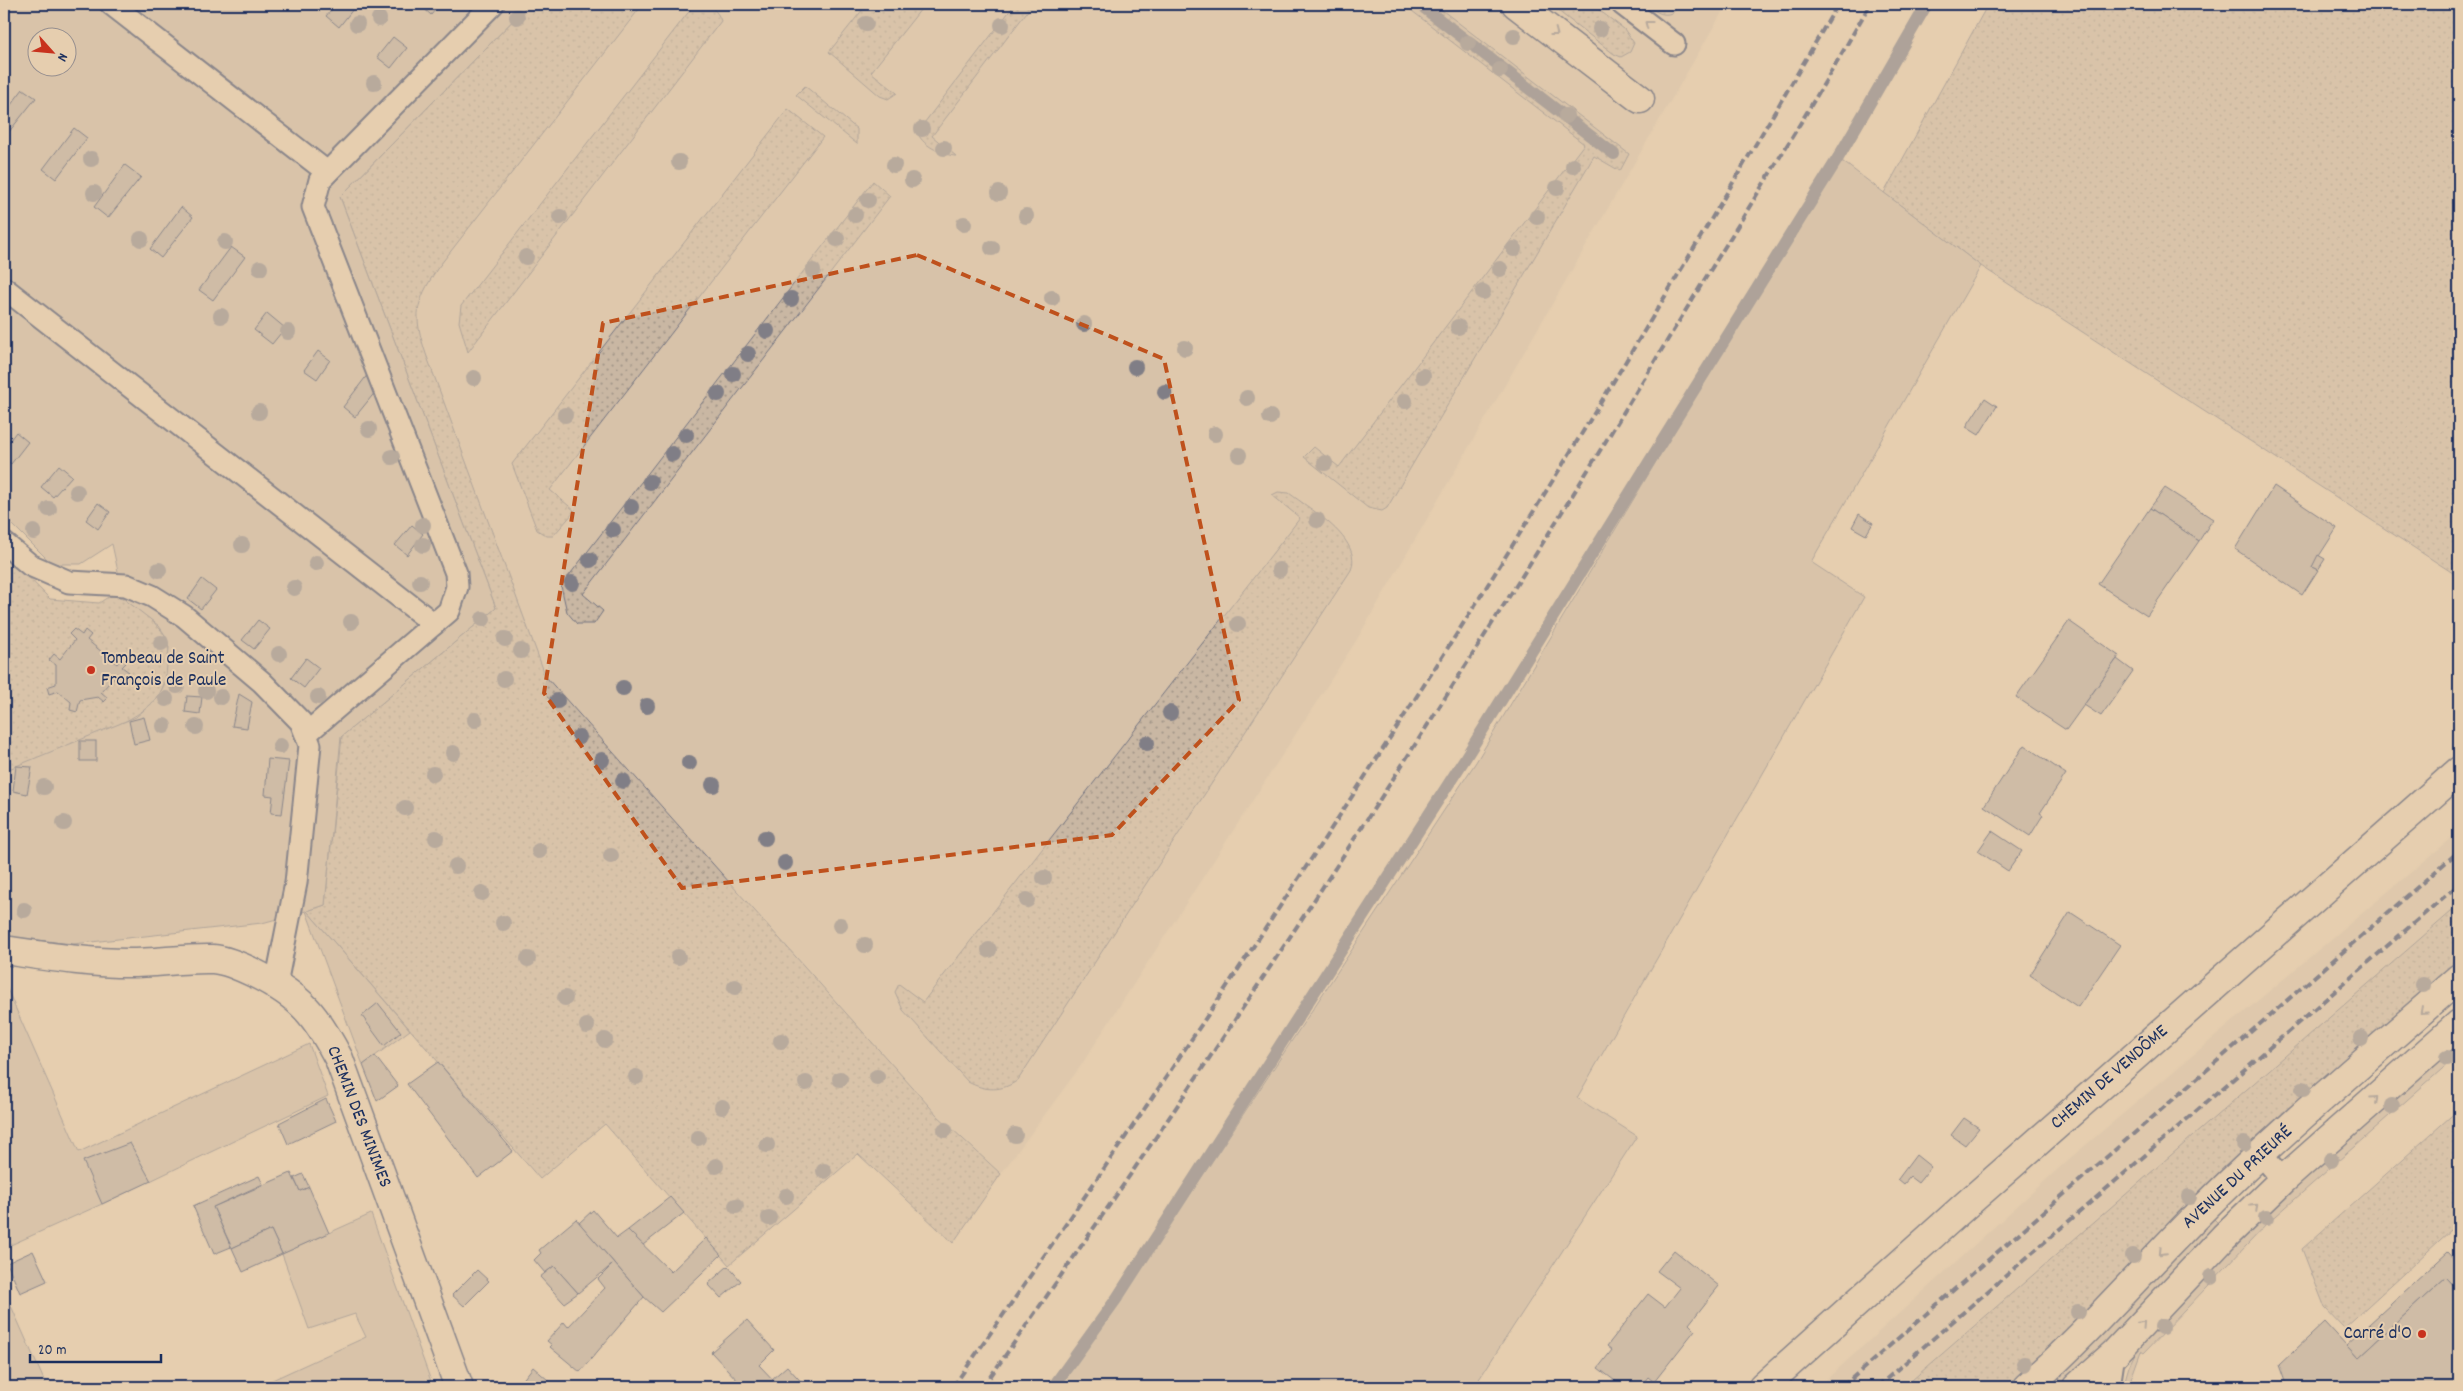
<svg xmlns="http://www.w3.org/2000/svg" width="2463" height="1391" viewBox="0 0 2463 1391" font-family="Dekko,sans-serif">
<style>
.built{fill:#d7c2a9}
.grass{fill:url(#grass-dots);stroke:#727380}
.green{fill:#c9b7a3;stroke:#727380;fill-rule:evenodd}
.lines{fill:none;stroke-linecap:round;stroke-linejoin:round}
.stream{stroke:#6b6d7e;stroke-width:12}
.building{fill:#b3a69b;stroke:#1b2f5e}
.service-casing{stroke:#1b2f5e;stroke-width:25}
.minor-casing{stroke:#1b2f5e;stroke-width:31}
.tertiary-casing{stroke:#1b2f5e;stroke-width:31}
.service{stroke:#e6ceaf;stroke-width:21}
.minor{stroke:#e6ceaf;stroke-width:28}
.tertiary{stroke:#e6ceaf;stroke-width:28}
.rail{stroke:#1b2f5e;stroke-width:4;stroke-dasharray:8 4;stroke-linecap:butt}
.tree{fill:#807e86}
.oneway{stroke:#807e86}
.marked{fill:none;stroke:#bf511c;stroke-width:4;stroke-dasharray:10 6;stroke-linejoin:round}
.poi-dot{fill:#c8321e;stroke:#e6ceaf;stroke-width:2}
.labels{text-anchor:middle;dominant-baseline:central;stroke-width:4;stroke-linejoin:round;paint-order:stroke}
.poi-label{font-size:19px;fill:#1b2f5e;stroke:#e6ceaf;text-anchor:start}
.street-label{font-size:19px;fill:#1b2f5e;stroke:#e6ceaf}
</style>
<defs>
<pattern id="grass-dots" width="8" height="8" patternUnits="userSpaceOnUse" patternTransform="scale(1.25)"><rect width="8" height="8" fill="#c9b7a3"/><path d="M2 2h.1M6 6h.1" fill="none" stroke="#a29588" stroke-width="1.8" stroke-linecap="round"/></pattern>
</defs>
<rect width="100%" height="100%" fill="#e6ceaf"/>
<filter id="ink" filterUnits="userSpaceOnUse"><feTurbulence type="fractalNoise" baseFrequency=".02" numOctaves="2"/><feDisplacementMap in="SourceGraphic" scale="10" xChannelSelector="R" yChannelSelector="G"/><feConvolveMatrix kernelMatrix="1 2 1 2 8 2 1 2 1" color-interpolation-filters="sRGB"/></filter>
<g filter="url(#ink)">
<!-- built -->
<g class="built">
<polygon points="529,4 1727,4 1356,641 1080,1067 1001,1174 937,1115 546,677 340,197"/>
<polygon points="2459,832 2459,905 2323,1025 1904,1387 1818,1387 2069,1159"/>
</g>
<!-- grass -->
<g class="grass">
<path d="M529 4H643L437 269C415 304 413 315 426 354L546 677 937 1115 1001 1174 953 1243 858 1154 729 1265 605 1124 540 1179 307 911 325 905 342 736 496 608 340 197Z"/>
<path d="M697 4C710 5 717 9 721 21L468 352 459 322 461 306 694 5Z"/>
<polygon points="867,4 925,4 871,72 897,93 888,99 880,96 829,52"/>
<path d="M1015 4H1033L932 136 956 156C945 156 918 144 918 131Z"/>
<polygon points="1403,4 1434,4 1629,154 1620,171 1594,156 1387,508 1382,511 1368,508 1304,457 1314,447 1339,467 1584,144"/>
<polygon points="1549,4 1591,4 1624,29 1634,43 1630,52 1621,57 1614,54"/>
<path d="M1645 4H1680C1670 21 1658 14 1645 4Z"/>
<polygon points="1988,4 2459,4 2459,577 1981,266 1884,193"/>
<polygon points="805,86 857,129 857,144 796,95"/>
<polygon points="788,109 823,137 550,490 575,511 553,536 547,536 537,530 512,464"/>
<polygon points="873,181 890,196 583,594 603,611 594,624 577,624 567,612 561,586"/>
<path d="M1278 492 1289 493C1311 510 1363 539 1351 570L1018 1080C1002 1092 985 1091 968 1082L903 1010 895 992 899 984 923 1002 1300 518 1272 495Z"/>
<path d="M4 552 50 599 99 603C104 600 109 595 116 596 128 597 163 628 167 639 172 656 167 684 157 698 139 724 38 758 4 771Z"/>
<polygon points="2459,905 2459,962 2352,1056 2009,1387 1904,1387"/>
<polygon points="2459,1109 2459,1237 2451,1230 2344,1328 2325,1308 2302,1249"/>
</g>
<!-- green -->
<g class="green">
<path d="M4 4H529L340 197 496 608 341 737 325 905 307 911 410 1030 363 1065 306 911 262 923 73 944 4 936V771L136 717 157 699 165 683 169 648 167 638 159 626 124 599 112 544 81 564H52L4 516ZM38 38H68V68H38Z"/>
<polygon points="1838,158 1981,266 1811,562 1864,597 1577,1098 1637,1136 1474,1387 1053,1387 1174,1219 1476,762"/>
<polygon points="4,982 79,1152 309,1044 328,1096 102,1204 4,1248"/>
<polygon points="2459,1041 2459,1054 2268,1223 2144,1353 2141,1351 2128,1387 2123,1387 2129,1366 2139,1345 2262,1217"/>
<polygon points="371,1214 433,1387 257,1387 366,1337 355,1314 309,1329 282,1254"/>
<polygon points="2212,1217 2219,1224 2099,1352 2063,1387 2044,1387"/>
<polygon points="4,1290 8,1299 47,1387 4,1387"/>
</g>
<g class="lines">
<!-- stream -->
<g class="stream">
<polyline points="1419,4 1614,154"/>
<polyline points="1053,1387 1117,1298 1464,760 1838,158 1927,4"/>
</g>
</g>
<!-- building -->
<g class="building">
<polygon points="336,4 357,4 339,27 326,16"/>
<polygon points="419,4 440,4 431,15"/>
<polygon points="393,37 407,48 391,68 377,57"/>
<polygon points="23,89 36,98 4,138 4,114"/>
<polygon points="74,128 87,138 56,179 43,169"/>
<polygon points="125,165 141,177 108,218 94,207"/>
<polygon points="181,207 193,217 161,258 150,249"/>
<polygon points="231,247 245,257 213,300 199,290"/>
<polygon points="267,313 285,328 272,344 254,330"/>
<polygon points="318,351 330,360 317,379 304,370"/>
<polygon points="368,374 376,391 355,417 343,407"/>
<polygon points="1985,398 1997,406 1979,435 1966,427"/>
<polygon points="16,432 28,442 11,464 4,458 4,448"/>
<polygon points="59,465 72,476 53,497 41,487"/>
<polygon points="2274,486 2337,528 2312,567 2318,570 2302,595 2235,549"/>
<polygon points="2165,488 2213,519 2199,541 2150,508"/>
<polygon points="98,503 110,512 98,529 86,520"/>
<polygon points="2150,508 2199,541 2147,616 2098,584"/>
<polygon points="1859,514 1873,523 1866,535 1852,527"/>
<polygon points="412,525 423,534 407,555 395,545"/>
<polygon points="2318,555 2325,559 2318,570 2312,567"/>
<polygon points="202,579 216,590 201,609 188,599"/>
<polygon points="258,620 270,629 254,649 242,640"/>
<polygon points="2069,621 2119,656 2066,730 2016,697"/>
<polygon points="74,629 82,635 85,630 91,635 87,640 117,664 121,658 126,663 122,667 129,672 124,678 118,673 101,692 108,698 104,702 98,697 80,700 77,712 70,710 71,702 58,691 49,694 47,687 56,684 56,665 49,660 54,654 60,659 75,640 69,634"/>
<polygon points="306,658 319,668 304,688 291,678"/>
<polygon points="2117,659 2133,671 2101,716 2084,705"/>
<polygon points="239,694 252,702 247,728 232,726"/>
<polygon points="187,696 202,697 200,714 185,712"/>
<polygon points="144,717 150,740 134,744 129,721"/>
<rect x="80" y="741" width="16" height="20"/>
<polygon points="2024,745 2066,774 2040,813 2043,815 2030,836 1984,806"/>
<polygon points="268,759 289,761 282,814 271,813 273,796 265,795"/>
<polygon points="16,766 32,767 27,794 13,791"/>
<polygon points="1992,831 2022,851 2008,871 1978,851"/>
<polygon points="2070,912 2120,945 2078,1007 2030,975"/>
<polygon points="378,1003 401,1032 384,1046 362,1016"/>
<polygon points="375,1056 398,1086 377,1101 363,1065"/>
<polygon points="438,1062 513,1151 478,1178 407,1084"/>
<polygon points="326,1099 336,1121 288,1144 279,1123"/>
<polygon points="1964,1118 1979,1128 1965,1145 1951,1135"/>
<polygon points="130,1143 151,1181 102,1204 83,1161"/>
<polygon points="1916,1155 1931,1167 1918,1183 1910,1177 1904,1184 1898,1179"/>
<polygon points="291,1173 300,1191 309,1187 329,1233 282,1254 271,1230 232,1248 213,1207"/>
<polygon points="303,1174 309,1187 300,1191 294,1178"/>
<polygon points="259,1176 263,1184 213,1207 231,1247 214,1254 193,1206"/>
<polygon points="670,1197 684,1213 643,1245 628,1230"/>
<polygon points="593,1210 617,1238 628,1230 671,1272 706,1238 721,1255 661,1312 644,1297 579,1223"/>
<polygon points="576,1219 614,1263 578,1293 554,1266 545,1273 534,1260 541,1253 539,1250"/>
<polygon points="271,1230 282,1254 243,1272 232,1248"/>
<polygon points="1674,1250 1719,1286 1689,1324 1695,1330 1654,1382 1648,1377 1640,1387 1623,1387 1598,1368 1612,1350 1607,1346 1648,1294 1665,1307 1680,1288 1657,1271"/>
<polygon points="33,1251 47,1281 20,1293 7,1263"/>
<polygon points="2448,1252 2459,1264 2459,1291 2446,1277 2358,1358 2346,1345"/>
<polygon points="614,1263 644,1297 580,1372 550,1347 552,1345 547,1341 564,1322 568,1327 605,1288 598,1279"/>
<polygon points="554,1266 578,1293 564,1303 540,1277"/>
<polygon points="728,1266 741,1281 721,1298 708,1284"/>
<polygon points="477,1270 489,1281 464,1306 452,1295"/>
<polygon points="2446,1277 2459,1291 2459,1387 2287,1387 2279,1365 2325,1322 2358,1358"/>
<polygon points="747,1320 774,1350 759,1365 780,1387 734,1387 739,1382 711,1352"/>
<polygon points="787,1366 806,1387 780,1387 772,1379"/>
<polygon points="533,1367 548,1380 542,1387 526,1387 521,1382"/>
</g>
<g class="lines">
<!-- service casing -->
<g class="service-casing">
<g id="service">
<polyline points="111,4 327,172"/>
<polyline points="1622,4 1674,44"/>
<polyline points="4,288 434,624"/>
<polyline points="4,543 30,565 69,582 126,585 152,596 184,616 262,682 301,722 310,745 296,883 276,984"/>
<polyline points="307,733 449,611 457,587 456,573 313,207 320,180 493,4"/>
<polyline points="2261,1154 2283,1180"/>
<polyline points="2109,1387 2114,1354"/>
</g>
</g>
<!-- minor casing -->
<g class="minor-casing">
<g id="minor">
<polyline points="1516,4 1640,99"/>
<path d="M4 950C46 956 87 963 129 963 157 963 185 958 213 959 227 960 244 968 256 974 302 997 316 1015 339 1059L459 1387"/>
<polyline points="1763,1387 1967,1204 2459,771"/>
</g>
</g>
<!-- tertiary casing -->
<g class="tertiary-casing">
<g id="tertiary">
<path d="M2027 1387C2089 1332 2142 1270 2200 1212 2282 1130 2372 1055 2459 978"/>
<polyline points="2077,1387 2114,1354 2224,1237 2283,1180 2459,1024"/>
</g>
</g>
<!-- service -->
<use href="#service" class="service"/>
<!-- minor -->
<use href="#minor" class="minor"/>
<!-- tertiary -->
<use href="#tertiary" class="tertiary"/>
<!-- rail -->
<g class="rail">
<path d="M953 1387C1120 1148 1283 906 1440 660 1578 444 1709 225 1838 4"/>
<path d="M983 1387C1224 1045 1453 694 1670 336 1737 226 1807 116 1870 4"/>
<polyline points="1842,1387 2459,851"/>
<polyline points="1877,1387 2459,884"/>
</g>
</g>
<!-- trees -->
<g class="tree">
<circle cx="517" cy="17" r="8"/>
<circle cx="379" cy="19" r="8"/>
<circle cx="357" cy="24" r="8"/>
<circle cx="866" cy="24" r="8"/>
<circle cx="1002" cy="25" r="8"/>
<circle cx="1600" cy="29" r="8"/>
<circle cx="1514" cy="36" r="8"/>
<circle cx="1468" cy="43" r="8"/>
<circle cx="1500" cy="70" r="8"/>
<circle cx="374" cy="83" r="8"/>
<circle cx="1566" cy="116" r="8"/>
<circle cx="922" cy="129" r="8"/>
<circle cx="944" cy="148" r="8"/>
<circle cx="91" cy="159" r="8"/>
<circle cx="679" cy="162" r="8"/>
<circle cx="894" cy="165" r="8"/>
<circle cx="1573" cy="166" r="8"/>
<circle cx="912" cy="180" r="8"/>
<circle cx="1557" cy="188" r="8"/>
<circle cx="94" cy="193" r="8"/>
<circle cx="999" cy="193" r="8"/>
<circle cx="868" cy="200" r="8"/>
<circle cx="855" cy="215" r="8"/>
<circle cx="1026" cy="216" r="8"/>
<circle cx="560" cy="217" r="8"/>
<circle cx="1537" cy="217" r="8"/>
<circle cx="964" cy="224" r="8"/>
<circle cx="141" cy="239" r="8"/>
<circle cx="837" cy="239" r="8"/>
<circle cx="225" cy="242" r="8"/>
<circle cx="992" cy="248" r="8"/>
<circle cx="1514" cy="249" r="8"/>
<circle cx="526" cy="257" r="8"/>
<circle cx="260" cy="268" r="8"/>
<circle cx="1500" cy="269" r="8"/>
<circle cx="813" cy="271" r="8"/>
<circle cx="1483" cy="292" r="8"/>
<circle cx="1052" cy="298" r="8"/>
<circle cx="791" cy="299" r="8"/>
<circle cx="221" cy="316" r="8"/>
<circle cx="1084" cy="324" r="8"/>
<circle cx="1458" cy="327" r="8"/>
<circle cx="767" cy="331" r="8"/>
<circle cx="288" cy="332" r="8"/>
<circle cx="1185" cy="348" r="8"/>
<circle cx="748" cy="354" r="8"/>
<circle cx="1135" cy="367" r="8"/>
<circle cx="733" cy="374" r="8"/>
<circle cx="1423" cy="376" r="8"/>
<circle cx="474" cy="378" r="8"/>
<circle cx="1165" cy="392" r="8"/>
<circle cx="718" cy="394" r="8"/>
<circle cx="1247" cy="398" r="8"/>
<circle cx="1405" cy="401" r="8"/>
<circle cx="259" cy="412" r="8"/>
<circle cx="565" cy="415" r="8"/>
<circle cx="1270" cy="417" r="8"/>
<circle cx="369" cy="429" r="8"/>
<circle cx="1215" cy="434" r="8"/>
<circle cx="686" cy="435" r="8"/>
<circle cx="672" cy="454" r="8"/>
<circle cx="1239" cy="455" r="8"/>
<circle cx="392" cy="457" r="8"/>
<circle cx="1325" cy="463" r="8"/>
<circle cx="650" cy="482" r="8"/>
<circle cx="77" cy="492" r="8"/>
<circle cx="631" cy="507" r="8"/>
<circle cx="49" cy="509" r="8"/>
<circle cx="1317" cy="520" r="8"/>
<circle cx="423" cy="525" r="8"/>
<circle cx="613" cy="530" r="8"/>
<circle cx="34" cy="532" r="8"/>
<circle cx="242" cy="545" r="8"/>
<circle cx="423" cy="545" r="8"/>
<circle cx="590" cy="560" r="8"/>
<circle cx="316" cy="563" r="8"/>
<circle cx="159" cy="570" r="8"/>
<circle cx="1279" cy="570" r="8"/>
<circle cx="420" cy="582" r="8"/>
<circle cx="572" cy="583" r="8"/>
<circle cx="294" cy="588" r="8"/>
<circle cx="483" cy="619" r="8"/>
<circle cx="351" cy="622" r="8"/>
<circle cx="1238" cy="624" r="8"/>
<circle cx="505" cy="639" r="8"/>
<circle cx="161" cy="643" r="8"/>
<circle cx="521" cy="651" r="8"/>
<circle cx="279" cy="654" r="8"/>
<circle cx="504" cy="679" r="8"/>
<circle cx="177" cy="686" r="8"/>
<circle cx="623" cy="688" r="8"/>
<circle cx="206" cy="691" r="8"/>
<circle cx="221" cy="697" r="8"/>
<circle cx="318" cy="697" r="8"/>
<circle cx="166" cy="699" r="8"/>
<circle cx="557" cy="701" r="8"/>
<circle cx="647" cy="706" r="8"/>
<circle cx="1170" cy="713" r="8"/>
<circle cx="475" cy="720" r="8"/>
<circle cx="164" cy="726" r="8"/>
<circle cx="196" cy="727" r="8"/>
<circle cx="579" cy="737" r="8"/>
<circle cx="1147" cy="743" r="8"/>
<circle cx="280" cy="746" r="8"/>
<circle cx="453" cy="753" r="8"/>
<circle cx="602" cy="760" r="8"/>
<circle cx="689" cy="763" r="8"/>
<circle cx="433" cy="774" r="8"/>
<circle cx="623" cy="781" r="8"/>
<circle cx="713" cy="785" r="8"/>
<circle cx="44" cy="787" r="8"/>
<circle cx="405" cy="808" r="8"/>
<circle cx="64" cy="823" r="8"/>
<circle cx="436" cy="838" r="8"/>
<circle cx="765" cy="838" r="8"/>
<circle cx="539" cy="851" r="8"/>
<circle cx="611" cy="856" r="8"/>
<circle cx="785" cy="863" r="8"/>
<circle cx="456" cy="866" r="8"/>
<circle cx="1044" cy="878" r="8"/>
<circle cx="482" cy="893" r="8"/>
<circle cx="1027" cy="900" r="8"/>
<circle cx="24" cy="910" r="8"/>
<circle cx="503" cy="923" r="8"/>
<circle cx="840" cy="925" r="8"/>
<circle cx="865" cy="945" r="8"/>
<circle cx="989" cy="950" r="8"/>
<circle cx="678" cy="957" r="8"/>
<circle cx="528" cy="959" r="8"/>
<circle cx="2423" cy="985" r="8"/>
<circle cx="735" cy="987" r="8"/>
<circle cx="565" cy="998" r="8"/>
<circle cx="587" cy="1026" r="8"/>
<circle cx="2361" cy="1038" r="8"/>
<circle cx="605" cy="1040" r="8"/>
<circle cx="781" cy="1041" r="8"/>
<circle cx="2447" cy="1058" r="8"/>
<circle cx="636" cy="1077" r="8"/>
<circle cx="877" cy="1077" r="8"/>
<circle cx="840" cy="1079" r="8"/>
<circle cx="806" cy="1083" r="8"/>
<circle cx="2303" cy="1089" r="8"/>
<circle cx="2392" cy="1106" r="8"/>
<circle cx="722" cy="1107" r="8"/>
<circle cx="945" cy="1130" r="8"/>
<circle cx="1015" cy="1135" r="8"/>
<circle cx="698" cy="1138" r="8"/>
<circle cx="2244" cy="1144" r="8"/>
<circle cx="767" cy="1145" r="8"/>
<circle cx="2331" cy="1160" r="8"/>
<circle cx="716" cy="1166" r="8"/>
<circle cx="824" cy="1171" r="8"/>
<circle cx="786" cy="1196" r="8"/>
<circle cx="2189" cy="1197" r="8"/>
<circle cx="736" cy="1206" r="8"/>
<circle cx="769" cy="1218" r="8"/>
<circle cx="2266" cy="1218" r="8"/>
<circle cx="2133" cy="1256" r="8"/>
<circle cx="2211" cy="1277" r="8"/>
<circle cx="2078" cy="1312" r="8"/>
<circle cx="2162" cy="1327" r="8"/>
<circle cx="2024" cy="1364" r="8"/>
</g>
<!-- one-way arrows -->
<defs><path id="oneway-chevron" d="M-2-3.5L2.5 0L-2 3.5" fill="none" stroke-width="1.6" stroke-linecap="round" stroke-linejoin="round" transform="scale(1.25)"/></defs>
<g class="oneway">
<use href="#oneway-chevron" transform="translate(1648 24) rotate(-143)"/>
<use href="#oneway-chevron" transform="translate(1555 33) rotate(37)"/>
<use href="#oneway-chevron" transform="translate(2423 1011) rotate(138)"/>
<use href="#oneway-chevron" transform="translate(2375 1099) rotate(-42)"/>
<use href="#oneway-chevron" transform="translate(2255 1207) rotate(-44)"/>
<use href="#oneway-chevron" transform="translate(2162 1252) rotate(134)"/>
<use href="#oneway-chevron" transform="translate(2142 1324) rotate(-47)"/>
</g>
</g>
<!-- marked area -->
<path d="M0 0H2463V1391H0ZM917 255 1164 359 1239 700 1112 835 682 888 544 693 603 323Z" fill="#e6ceaf" fill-opacity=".55" fill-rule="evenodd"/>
<path class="marked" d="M917 255 1164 359 1239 700 1112 835 682 888 544 693 603 323Z"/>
<!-- markers -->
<g class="poi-dot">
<circle cx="91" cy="670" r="5"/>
<circle cx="2422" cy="1334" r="5"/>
</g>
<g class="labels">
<!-- poi labels -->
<g class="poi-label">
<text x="101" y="659">Tombeau de Saint<tspan x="101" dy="22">François de Paule</tspan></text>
<text x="2412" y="1334" text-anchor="end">Carré d'O</text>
</g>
<!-- street labels -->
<g class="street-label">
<text transform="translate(2110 1078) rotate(-41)">CHEMIN DE VENDÔME</text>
<text transform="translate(358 1117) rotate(69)">CHEMIN DES MINIMES</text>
<text transform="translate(2238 1178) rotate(-43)">AVENUE DU PRIEURÉ</text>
</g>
</g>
<!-- margin -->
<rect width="2463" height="1391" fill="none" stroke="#e6ceaf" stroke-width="20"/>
<rect x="10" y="10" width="2443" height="1371" fill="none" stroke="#1b2f5e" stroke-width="2" filter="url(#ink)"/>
<!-- north arrow -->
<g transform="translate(52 52) rotate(117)"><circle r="24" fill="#e6ceaf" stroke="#958e8f"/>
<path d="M0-4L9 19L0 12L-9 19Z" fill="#c8321e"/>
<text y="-8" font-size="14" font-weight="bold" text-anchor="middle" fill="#1b2f5e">N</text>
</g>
<!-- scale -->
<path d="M30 1354v8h131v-8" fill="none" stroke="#1b2f5e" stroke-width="2.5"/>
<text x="38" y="1354" font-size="15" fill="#1b2f5e" stroke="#e6ceaf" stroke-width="4" paint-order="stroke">20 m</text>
</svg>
